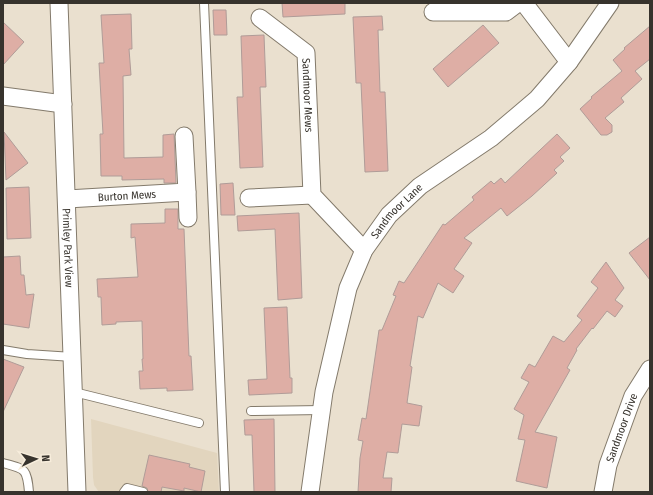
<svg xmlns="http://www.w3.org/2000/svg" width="653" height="495" viewBox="0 0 653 495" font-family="'Fira Sans Condensed',sans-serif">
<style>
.built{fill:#e2d5be}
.building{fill:#deaea5;stroke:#b09c98}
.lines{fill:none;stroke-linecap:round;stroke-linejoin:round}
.service-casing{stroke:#837a6b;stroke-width:10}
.minor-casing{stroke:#837a6b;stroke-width:19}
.service{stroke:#fff;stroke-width:8}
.minor{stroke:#fff;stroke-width:17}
.labels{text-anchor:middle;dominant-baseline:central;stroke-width:4;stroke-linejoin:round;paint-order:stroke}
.street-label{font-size:11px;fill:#37332d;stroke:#f7eddc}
</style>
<rect width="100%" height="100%" fill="#eae0cf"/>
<!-- built -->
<polygon class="built" points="91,419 217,453 219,492 99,492 94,485 93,477"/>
<!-- building -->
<g class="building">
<polygon points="282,3 345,3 345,14 283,17"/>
<polygon points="213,10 226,10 227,35 214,35"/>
<polygon points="131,14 132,49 129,49 131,75 123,76 124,158 163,157 163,135 174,134 176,183 164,183 164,179 122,180 122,176 101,176 100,134 103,134 99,63 104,63 101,15"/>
<polygon points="382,16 383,30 378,30 380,92 385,92 388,171 365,172 361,83 356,83 353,17"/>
<polygon points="3,22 24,42 3,65"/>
<polygon points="483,25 499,43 448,87 433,69"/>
<polygon points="650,26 650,59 635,71 642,79 621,98 624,102 605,118 612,125 612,132 607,135 601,135 580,109 592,98 591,97 622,71 613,60 625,49 624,48"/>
<polygon points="264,35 266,87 260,87 263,167 240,168 237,97 243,97 241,36"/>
<polygon points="4,132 28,163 6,180"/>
<polygon points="557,134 570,148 560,157 564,161 554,170 557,173 532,196 507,216 501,208 464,238 472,243 454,269 464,276 453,293 438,283 423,318 418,316 410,366 412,367 407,403 422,406 419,426 402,424 398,453 387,452 383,478 392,478 391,492 358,492 360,458 363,441 358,440 362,418 366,419 379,330 382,330 396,296 393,295 399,281 404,283 443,224 445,225 474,200 472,197 491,181 494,184 501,178 505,183"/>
<polygon points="233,183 235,215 221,215 220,184"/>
<polygon points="29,187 31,238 7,239 6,188"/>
<polygon points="165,209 178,209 178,229 184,229 189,356 191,356 193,390 167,391 167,388 140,389 139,371 143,371 142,359 143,359 142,321 116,322 116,324 102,325 101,297 98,297 97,279 138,277 135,237 131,238 131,224 165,223"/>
<polygon points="299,213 302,298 278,300 275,229 238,231 237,216"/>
<polygon points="650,237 650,280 629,253"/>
<polygon points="20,256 21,275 24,275 26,295 34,294 29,328 3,324 3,257"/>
<polygon points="606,262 624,288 615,300 623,306 615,317 607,311 593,329 592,328 576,349 577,350 567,368 570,370 535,432 557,437 547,488 516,481 525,440 518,439 524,415 514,409 529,382 521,378 529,364 535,367 553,336 564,342 582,320 577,316 598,288 591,282"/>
<polygon points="287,307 290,378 292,378 292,393 249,395 248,380 267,379 264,308"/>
<polygon points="3,359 24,367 3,412"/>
<polygon points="274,419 275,492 254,492 252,435 245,435 244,420"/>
<polygon points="149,455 190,464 189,467 205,471 201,492 184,488 184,491 162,487 161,492 148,492 147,488 142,486"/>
</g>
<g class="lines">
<!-- service casing -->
<g class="service-casing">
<g id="service">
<polyline points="204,3 225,492"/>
<polyline points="3,350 27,354 73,357"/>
<polyline points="74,392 199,423"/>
<polyline points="251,411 322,410"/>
<path d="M3 463C25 469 27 468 29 492"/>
<polyline points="124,492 127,488 143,492"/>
</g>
</g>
<!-- minor casing -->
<g class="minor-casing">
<g id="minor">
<path id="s1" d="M59 3 77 492"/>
<polyline points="524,3 569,62"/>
<polyline points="433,12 506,12 518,3"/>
<path id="s2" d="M260 18 306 53 312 195 364 250"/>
<polyline points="3,96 63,104"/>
<polyline points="187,192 188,218"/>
<polyline points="249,198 312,195"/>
<path id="s3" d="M67 199 187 192 184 136"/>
<path id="s4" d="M310 492 324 392 348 288 364 250 389 215 420 186 491 138 537 99 569 62 610 3"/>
<path id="s5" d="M603 492 608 465 633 396 650 369"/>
</g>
</g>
<!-- service -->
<use href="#service" class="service"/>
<!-- minor -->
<use href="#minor" class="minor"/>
</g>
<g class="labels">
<!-- street labels -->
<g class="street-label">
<text stroke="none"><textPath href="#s2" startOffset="100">Sandmoor Mews</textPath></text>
<text stroke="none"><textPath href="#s3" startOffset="60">Burton Mews</textPath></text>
<text stroke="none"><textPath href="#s4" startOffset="300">Sandmoor Lane</textPath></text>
<text stroke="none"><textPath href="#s1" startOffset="245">Primley Park View</textPath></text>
<text stroke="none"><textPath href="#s5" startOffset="67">Sandmoor Drive</textPath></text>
</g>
</g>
<!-- border -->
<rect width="653" height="495" fill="none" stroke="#37332d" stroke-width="8"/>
<!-- north arrow -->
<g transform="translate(36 459) rotate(86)" stroke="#f7eddc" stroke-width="3" paint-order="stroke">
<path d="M0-3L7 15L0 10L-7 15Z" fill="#37332d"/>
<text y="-6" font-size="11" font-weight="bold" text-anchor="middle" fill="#37332d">N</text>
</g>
</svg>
